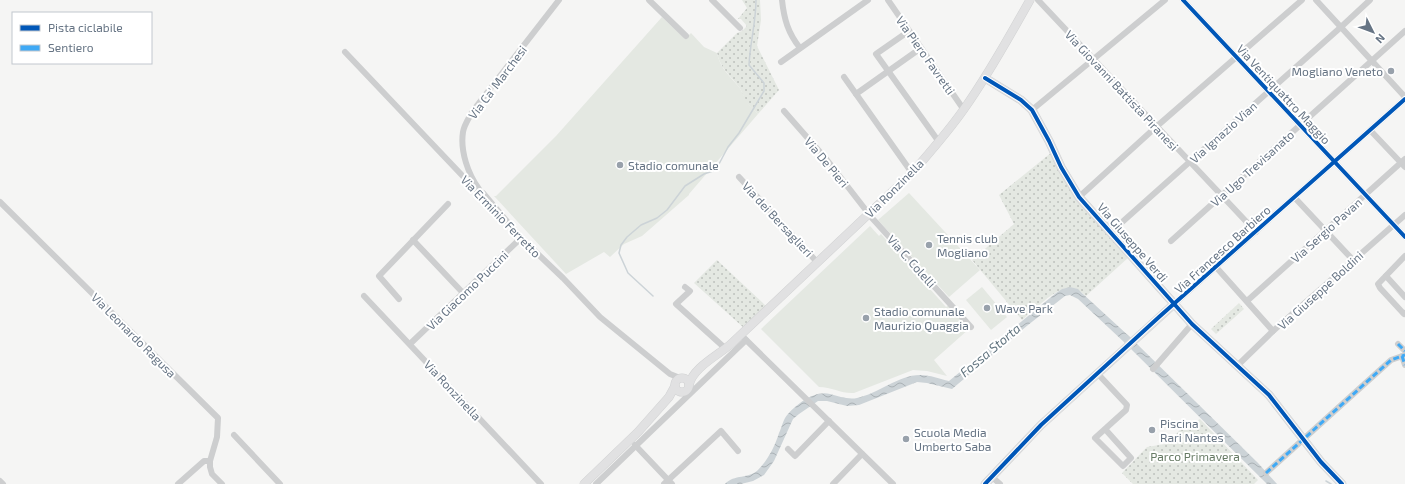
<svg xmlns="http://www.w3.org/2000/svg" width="1405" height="484" viewBox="0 0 1405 484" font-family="'Exo 2',sans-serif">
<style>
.green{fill:url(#green-dots)}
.pitch{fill:#e4e8e2}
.water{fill:url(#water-waves)}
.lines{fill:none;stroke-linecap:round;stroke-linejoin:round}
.stream{stroke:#ccd3d7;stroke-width:1.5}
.secondary-casing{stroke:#d1d2d3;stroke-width:9}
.street{stroke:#cdcecf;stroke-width:6}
.secondary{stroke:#e1e1e2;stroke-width:8}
.quiet{stroke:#3fa9f5;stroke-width:3;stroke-dasharray:6 3;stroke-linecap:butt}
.cycleway-casing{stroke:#fff;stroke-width:6}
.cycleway{stroke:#0057b8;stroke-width:4}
.poi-dot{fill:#98a1ab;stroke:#fff;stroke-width:1.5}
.labels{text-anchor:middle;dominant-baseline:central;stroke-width:4;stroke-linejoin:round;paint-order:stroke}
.street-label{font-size:12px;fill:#667484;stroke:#fff}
.poi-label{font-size:12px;fill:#667484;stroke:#fff;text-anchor:start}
.park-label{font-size:12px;fill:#677b65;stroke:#fff}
.water-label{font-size:13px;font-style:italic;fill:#627580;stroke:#fff}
</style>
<defs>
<pattern id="green-dots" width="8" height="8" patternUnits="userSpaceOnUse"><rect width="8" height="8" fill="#e4e8e2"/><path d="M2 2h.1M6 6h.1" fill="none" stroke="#bdc1bd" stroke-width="1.8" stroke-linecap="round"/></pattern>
<pattern id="water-waves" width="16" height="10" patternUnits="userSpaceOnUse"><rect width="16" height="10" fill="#ccd3d7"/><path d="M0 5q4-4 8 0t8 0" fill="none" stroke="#a9b0b4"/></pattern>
</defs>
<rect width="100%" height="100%" fill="#f5f5f4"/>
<!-- green -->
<g class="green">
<path d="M742 0H760L761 20 757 46 779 90 758 114C754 110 748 105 745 100 743 95 742 91 739 87 730 75 720 68 717 53L737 33 742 31 747 26 741 19H738L747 8Z"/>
<path d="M1052 152 1059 168 1129 257 1086 296C1081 292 1076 287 1069 288 1055 288 1033 311 1022 320L972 260 1014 224 999 195Z"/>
<polygon points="717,260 766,306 744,328 694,283"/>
<polygon points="1239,303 1244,309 1216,334 1211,329"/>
<polygon points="1200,419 1258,480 1254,484 1133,484 1122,473 1147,447 1165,444 1180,430"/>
</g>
<!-- pitch -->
<g class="pitch">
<path d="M662 17 685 39 691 33 704 47 717 53C720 68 729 75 739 87 742 91 743 95 746 100 748 105 754 110 758 114L689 194V195L642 236 624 244 610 257 604 252 566 274 494 196H496L556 136Z"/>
<polygon points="909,193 980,270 949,297 878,220"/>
<path d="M870 226 879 236 881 234 946 307 949 305 969 329 934 360 947 376 927 371 913 370 854 393C842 394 832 387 819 387L761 329Z"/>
<polygon points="982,287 1007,317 991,330 966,300"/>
</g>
<!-- water -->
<g class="water">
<path d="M1070 287 1078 289 1083 294 1131 338 1125 343 1078 299 1070 295 1065 296 1028 325 952 389 927 383 917 382 859 405 847 406 827 401H818L799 414 793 419 774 461 764 475 753 481 741 484H725C734 474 749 479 758 470 768 460 775 446 779 433 782 427 783 419 788 414 798 403 815 390 830 394 839 396 848 400 857 398 877 394 899 375 920 375 930 375 940 379 949 381L1056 293 1062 289Z"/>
<polygon points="1136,343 1258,463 1277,484 1267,484 1130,348"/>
</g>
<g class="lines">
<!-- stream -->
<g class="stream">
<path d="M653 296 628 273 619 253 621 245 627 237 641 225 657 218 667 210 685 186 704 174 713 171 719 164 728 147 739 133 764 91V83L749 65C750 43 756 22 756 0"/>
<polyline points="1326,481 1331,484"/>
</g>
<!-- secondary casing -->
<g class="secondary-casing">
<g id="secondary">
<polyline points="985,78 1021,100 1032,110 1049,141 1061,167 1079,197 1192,324 1269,395 1321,462 1342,484"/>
<circle cx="682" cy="385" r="7"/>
<path d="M689 385C693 367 719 355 732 343L912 173C930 152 948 132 964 109 989 74 1009 37 1030 0"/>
<polyline points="584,484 638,432 669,397 675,386"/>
<polyline points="985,484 1041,425 1174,304"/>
</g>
</g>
<!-- street -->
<g class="street">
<polyline points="649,0 686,36"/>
<polyline points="712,0 740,28"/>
<path d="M782 0C784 19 788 33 800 48"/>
<polyline points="888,0 964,110"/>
<polyline points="1038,0 1256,232"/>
<polyline points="1183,0 1405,237"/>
<polyline points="1316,0 1405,97"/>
<polyline points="909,31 876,54 939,142"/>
<polyline points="345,52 476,190 483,193 521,238 563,278 600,317 670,374 680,378"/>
<polyline points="781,62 868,0"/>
<polyline points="844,77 912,173"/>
<polyline points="856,94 921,48"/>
<polyline points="1032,110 1165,0"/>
<polyline points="784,111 827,160 872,218 971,327"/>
<polyline points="1370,130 1405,167"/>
<polyline points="739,177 817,262"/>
<path d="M479 189C468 174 460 151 463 132 464 125 469 118 472 112L559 0"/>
<polyline points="1079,197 1156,127 1302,0"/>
<polyline points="1295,198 1353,260"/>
<polyline points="0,202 218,418 217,437 210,461 210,467 212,474 222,484"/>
<polyline points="1111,232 1341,27 1370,0"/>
<polyline points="413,240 464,294"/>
<polyline points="1171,241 1405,31"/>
<polyline points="1405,256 1378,284 1380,288 1404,314 1405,313"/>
<polyline points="1216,267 1273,331"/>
<polyline points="1386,276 1405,297"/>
<polyline points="685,287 690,291 676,304 726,349"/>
<polyline points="364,296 541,484"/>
<polyline points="399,299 379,276 448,204"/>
<polyline points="1247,301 1405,159"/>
<polyline points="1174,304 1405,99"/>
<polyline points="741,335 893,484"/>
<polyline points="412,342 521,238"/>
<polyline points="1398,344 1405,351"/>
<polyline points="1402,356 1405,365"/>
<polyline points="1237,366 1273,331 1405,215"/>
<polyline points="1153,369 1192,324"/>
<polyline points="1098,374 1127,405 1126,410 1095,438 1123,466 1131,458 1105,429"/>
<polyline points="234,435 280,484"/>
<polyline points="635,445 672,484"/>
<polyline points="788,449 795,456 829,421"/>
<polyline points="1266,473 1391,360 1405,355"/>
<polyline points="992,477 1000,484"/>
<polyline points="0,481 3,484"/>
<polyline points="178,484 204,461 210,461"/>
<polyline points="596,484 746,340"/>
<polyline points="664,484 721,431 738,451"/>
<polyline points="833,484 862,454"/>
</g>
<!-- secondary -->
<use href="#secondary" class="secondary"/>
<!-- quiet -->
<g class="quiet">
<polyline points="1398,344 1405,351"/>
<polyline points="1402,356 1405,365"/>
<polyline points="1266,473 1391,360 1405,355"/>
</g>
<!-- cycleway casing -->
<g class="cycleway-casing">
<g id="cycleway">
<polyline points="1183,0 1405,237"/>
<polyline points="985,78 1021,100 1032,110 1049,141 1061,167 1079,197 1192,324 1269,395 1321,462 1342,484"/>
<polyline points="985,484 1041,425 1159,317 1405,99"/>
</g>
</g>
<!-- cycleway -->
<use href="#cycleway" class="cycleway"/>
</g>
<!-- markers -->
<g class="poi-dot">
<circle cx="1391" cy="71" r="4"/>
<circle cx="620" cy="165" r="4"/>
<circle cx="929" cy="245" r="4"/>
<circle cx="987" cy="308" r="4"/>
<circle cx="866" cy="318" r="4"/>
<circle cx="1152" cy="430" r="4"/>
<circle cx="906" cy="439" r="4"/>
</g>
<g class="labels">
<!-- street labels -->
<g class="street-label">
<text transform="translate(926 55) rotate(55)">Via Piero Favretti</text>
<text transform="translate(497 82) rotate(-53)">Via Ca' Marchesi</text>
<text transform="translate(1122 90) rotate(47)">Via Giovanni Battista Piranesi</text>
<text transform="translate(1284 94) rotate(47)">Via Ventiquattro Maggio</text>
<text transform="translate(1223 132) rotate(-42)">Via Ignazio Vian</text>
<text transform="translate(827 162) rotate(50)">Via De Pieri</text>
<text transform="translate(1252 168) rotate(-42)">Via Ugo Trevisanato</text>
<text transform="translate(894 188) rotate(-45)">Via Ronzinella</text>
<text transform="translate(501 216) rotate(46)">Via Erminio Ferretto</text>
<text transform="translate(778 219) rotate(47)">Via dei Bersaglieri</text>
<text transform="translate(1326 230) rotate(-42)">Via Sergio Pavan</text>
<text transform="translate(1133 242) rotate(49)">Via Giuseppe Verdi</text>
<text transform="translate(1222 249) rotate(-42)">Via Francesco Barbiero</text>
<text transform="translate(912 261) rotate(48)">Via C. Colelli</text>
<text transform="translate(467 290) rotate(-44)">Via Giacomo Puccini</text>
<text transform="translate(1320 290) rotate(-42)">Via Giuseppe Boldini</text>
<text transform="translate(134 335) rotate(45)">Via Leonardo Ragusa</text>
<text transform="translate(453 390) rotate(47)">Via Ronzinella</text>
</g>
<!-- poi labels -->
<g class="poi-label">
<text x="1383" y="71" text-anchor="end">Mogliano Veneto</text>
<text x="628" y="165">Stadio comunale</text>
<text x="937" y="238">Tennis club<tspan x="937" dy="14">Mogliano</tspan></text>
<text x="995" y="308">Wave Park</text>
<text x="874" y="311">Stadio comunale<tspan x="874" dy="14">Maurizio Quaggia</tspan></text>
<text x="1160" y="423">Piscina<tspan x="1160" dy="14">Rari Nantes</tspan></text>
<text x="914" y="432">Scuola Media<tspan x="914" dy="14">Umberto Saba</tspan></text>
</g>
<!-- park labels -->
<g class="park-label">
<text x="1195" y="456">Parco Primavera</text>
</g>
<!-- water labels -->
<g class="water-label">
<text transform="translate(990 350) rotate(-40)">Fossa Storta</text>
</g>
</g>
<!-- legend -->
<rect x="12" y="12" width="140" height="52" fill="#ffffff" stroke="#c2c7ce"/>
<rect x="20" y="25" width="20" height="6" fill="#0057b8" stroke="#c2c7ce"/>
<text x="48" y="32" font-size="12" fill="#667484">Pista ciclabile</text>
<rect x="20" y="45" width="20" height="6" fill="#3fa9f5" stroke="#c2c7ce"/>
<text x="48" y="52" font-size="12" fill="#667484">Sentiero</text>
<!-- north arrow -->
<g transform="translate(1373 32) rotate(132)" stroke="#ffffff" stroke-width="3" paint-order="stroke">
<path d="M0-3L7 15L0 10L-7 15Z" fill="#667484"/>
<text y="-6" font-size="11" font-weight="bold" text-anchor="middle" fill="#667484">N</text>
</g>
</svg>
